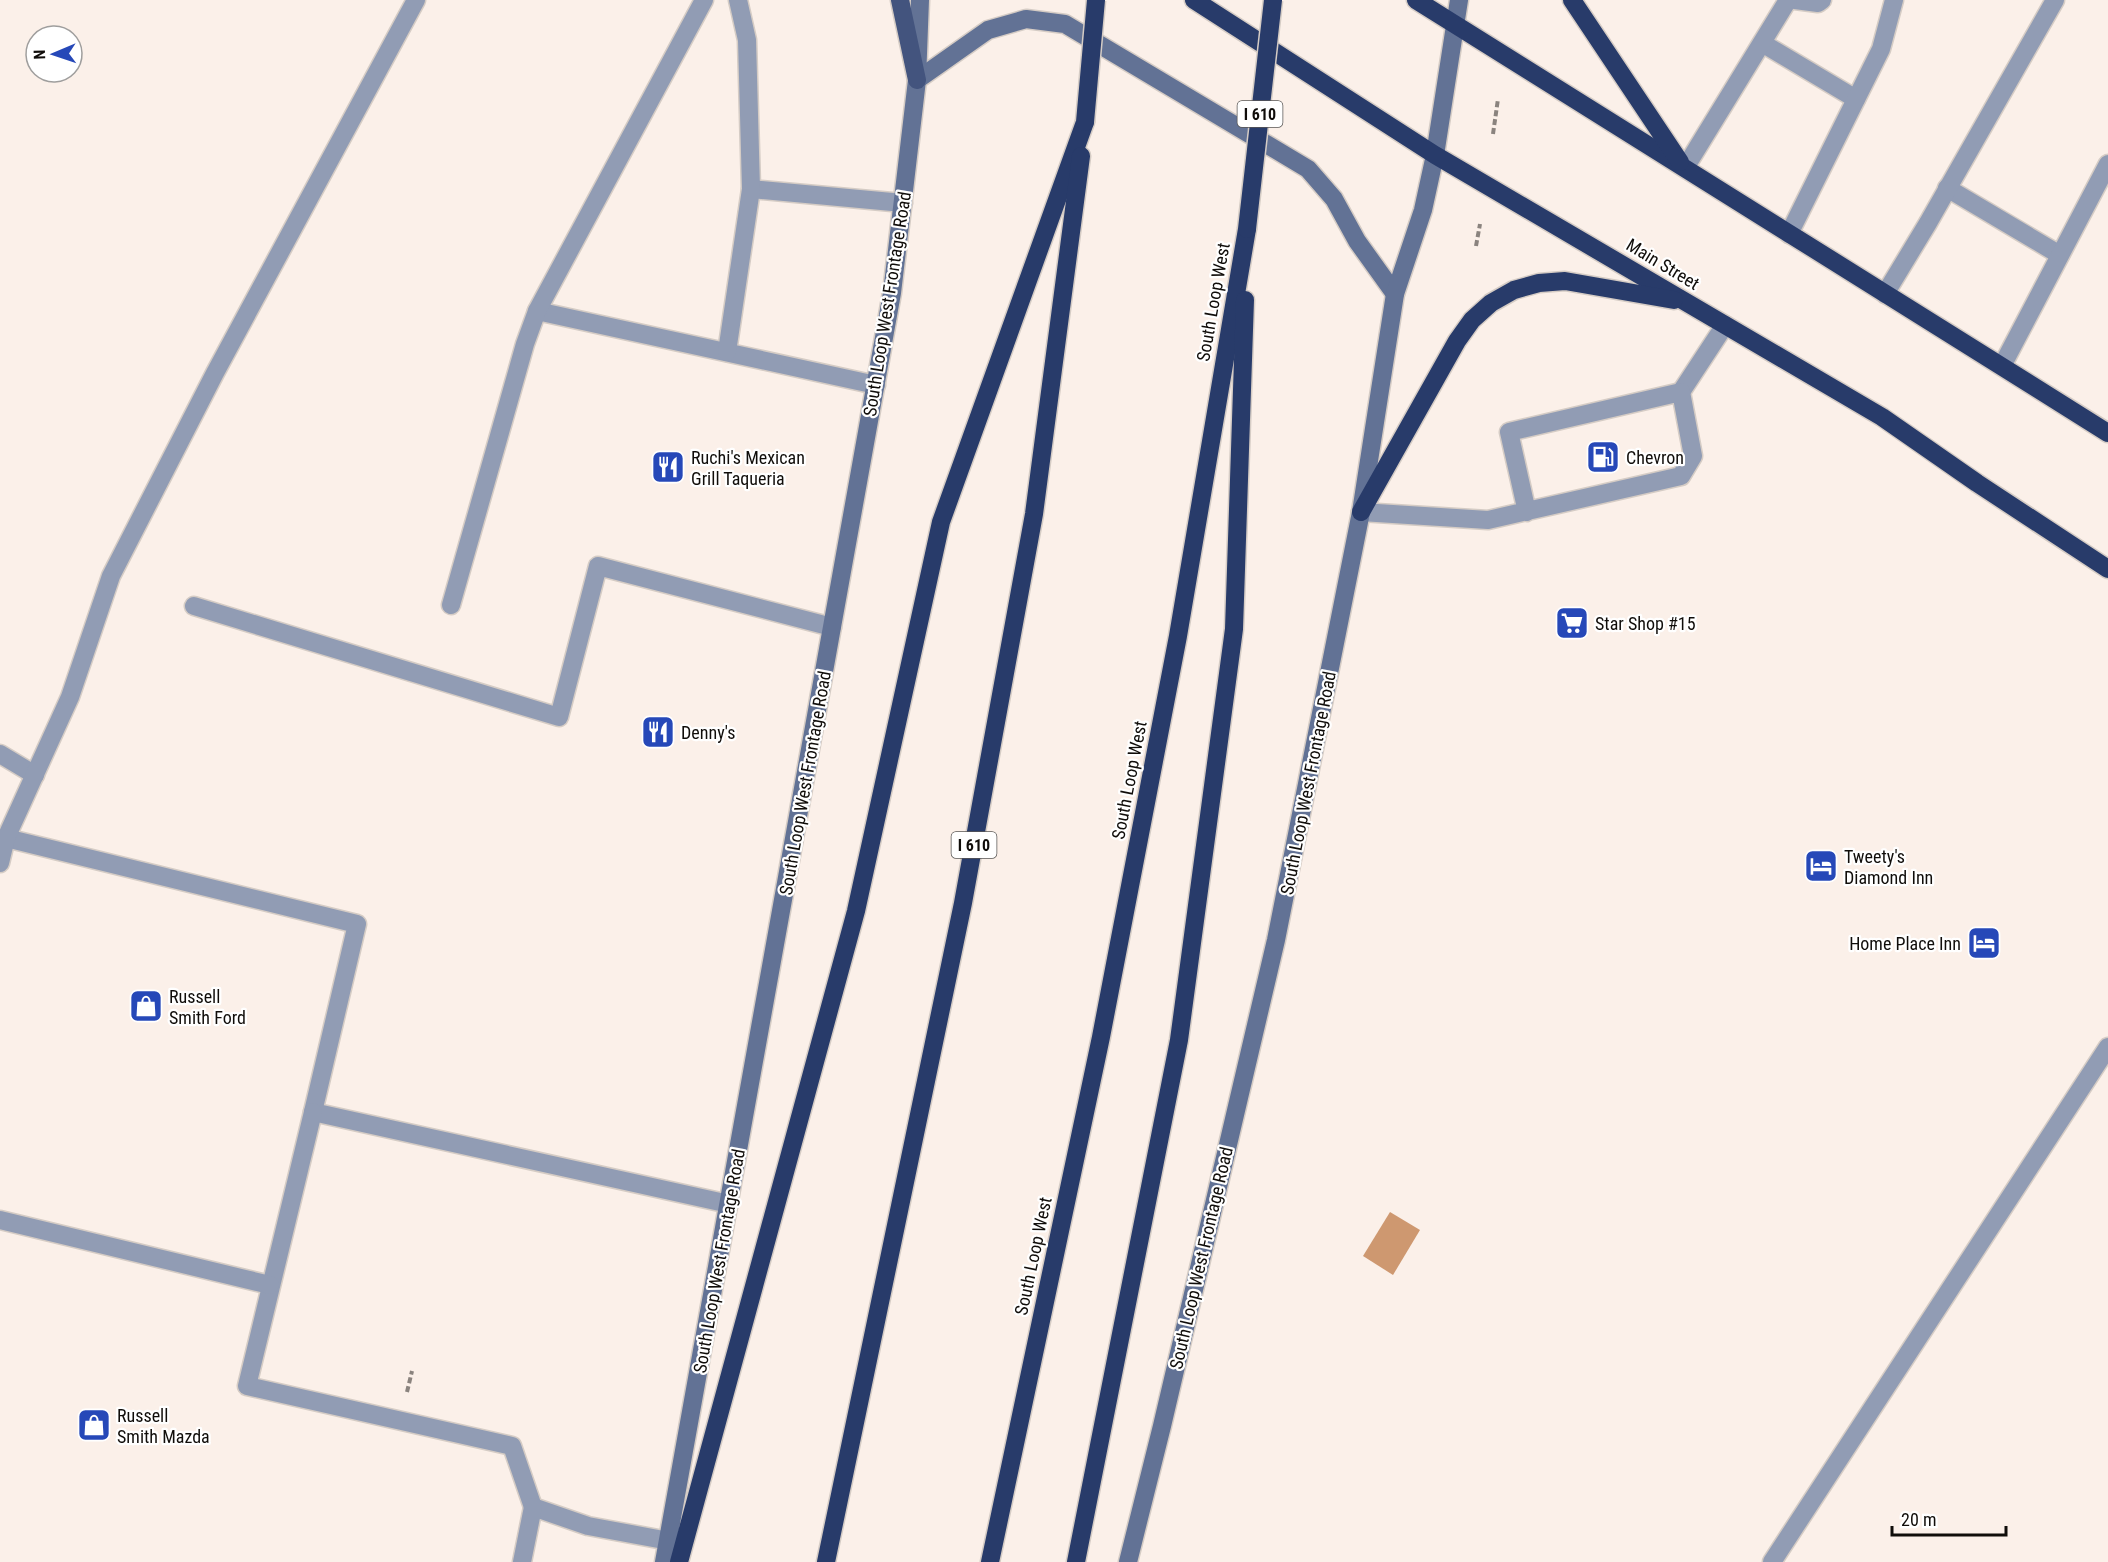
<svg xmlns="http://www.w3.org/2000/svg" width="2108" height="1562" viewBox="0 0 2108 1562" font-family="'Roboto Condensed',sans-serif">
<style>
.water{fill:#ce9870}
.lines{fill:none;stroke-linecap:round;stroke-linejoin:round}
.lane-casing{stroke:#d5ccc5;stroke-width:21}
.secondary-casing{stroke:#d5ccc5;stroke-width:21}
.primary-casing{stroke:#d5ccc5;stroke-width:21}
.highway-casing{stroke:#d5ccc5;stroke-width:21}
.path{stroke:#8a837e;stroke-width:4;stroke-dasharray:6 3;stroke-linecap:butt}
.lane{stroke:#919cb4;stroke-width:18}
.secondary{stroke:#627295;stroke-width:18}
.primary{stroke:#43547e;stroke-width:18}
.highway{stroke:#283b6a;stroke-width:18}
.highway-bridge-casing{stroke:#d5ccc5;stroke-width:21;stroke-linecap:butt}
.highway-bridge{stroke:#283b6a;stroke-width:18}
.labels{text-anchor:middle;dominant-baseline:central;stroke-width:4.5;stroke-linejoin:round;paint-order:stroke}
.shield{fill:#fff;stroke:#585654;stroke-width:1.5}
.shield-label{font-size:16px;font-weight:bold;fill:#100d0a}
.street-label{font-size:18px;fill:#100d0a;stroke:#fff}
.poi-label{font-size:18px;fill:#100d0a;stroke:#fff;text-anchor:start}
</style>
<rect width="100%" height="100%" fill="#fbf0e9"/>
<!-- water -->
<polygon class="water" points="1390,1212 1420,1230 1393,1275 1363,1256"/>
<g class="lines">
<!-- lane casing -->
<g class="lane-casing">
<g id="lane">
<polyline points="1795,0 1818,3 1822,0"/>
<polyline points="1762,43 1856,99"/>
<polyline points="1685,168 1788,0"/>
<polyline points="1947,188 2060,255"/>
<polyline points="751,189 903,203"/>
<polyline points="1789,234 1881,49 1894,0"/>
<polyline points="1885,294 1928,223 2055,0"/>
<polyline points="537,311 876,385"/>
<polyline points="727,352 751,189 747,40 738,0"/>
<polyline points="2002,366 2108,164"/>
<polyline points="1681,392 1725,325"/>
<polyline points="1361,512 1488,520 1681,476 1693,456 1681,392 1509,432 1527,512"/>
<polyline points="451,605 525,344 537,311 704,0"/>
<polyline points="194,606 559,717 598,566 832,627"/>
<polyline points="0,754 35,775"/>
<polyline points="6,838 357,924 313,1112 729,1204"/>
<polyline points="0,863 6,838 70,697 111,576 215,373 416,0"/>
<polyline points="313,1112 247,1386 512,1446 533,1507 588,1526 669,1541"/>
<polyline points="0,1220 270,1285"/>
<polyline points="522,1562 533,1507"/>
<polyline points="1772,1562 2108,1047"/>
</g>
</g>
<!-- secondary casing -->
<g class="secondary-casing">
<g id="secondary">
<polyline points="917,80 988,30 1026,19 1065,24 1308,169 1334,199 1357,241 1395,294"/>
<polyline points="664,1562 892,293 917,80 920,0"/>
<polyline points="1128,1562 1162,1426 1276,940 1361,512 1395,294 1423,210 1435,155 1459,0"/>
</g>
</g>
<!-- primary casing -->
<g class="primary-casing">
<polyline id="primary" points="900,0 917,80"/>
</g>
<!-- highway casing -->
<g class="highway-casing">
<g id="highway">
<polyline points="1194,0 1435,155 1882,417 1977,483 2108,569"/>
<polyline points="1416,0 2108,433"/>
<polyline points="1572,0 1680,162"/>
<polyline points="1361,512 1457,341 1472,320 1491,303 1514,290 1539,283 1565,281 1674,300"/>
<polyline points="679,1562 856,911 941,522 1085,122"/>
<polyline points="826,1562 963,903 1034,514 1081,156"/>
<polyline points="990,1562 1101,1037 1178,636 1247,229"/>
<polyline points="1076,1562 1179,1040 1234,629 1245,300"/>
</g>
</g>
<!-- path -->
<g class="path">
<polyline points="1493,134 1498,99"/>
<polyline points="1476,246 1480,224"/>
<polyline points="407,1392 412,1371"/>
</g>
<!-- lane -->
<use href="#lane" class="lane"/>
<!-- secondary -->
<use href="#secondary" class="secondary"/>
<!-- primary -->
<use href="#primary" class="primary"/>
<!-- highway -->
<use href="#highway" class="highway"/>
<!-- highway-bridge casing -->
<g class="highway-bridge-casing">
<g id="highway-bridge">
<polyline points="1085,122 1096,0"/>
<polyline points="1247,229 1273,0"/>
</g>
</g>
<!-- highway-bridge -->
<use href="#highway-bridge" class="highway-bridge"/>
</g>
<!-- icons -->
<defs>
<g id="fuel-square" transform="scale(1.725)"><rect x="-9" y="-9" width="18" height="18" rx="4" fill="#2648b8" stroke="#fff"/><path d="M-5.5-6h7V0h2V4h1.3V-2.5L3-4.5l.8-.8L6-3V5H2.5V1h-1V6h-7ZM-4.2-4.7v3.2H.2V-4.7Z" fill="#fff"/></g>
<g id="restaurant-square" transform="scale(1.725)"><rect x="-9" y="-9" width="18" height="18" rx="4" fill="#2648b8" stroke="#fff"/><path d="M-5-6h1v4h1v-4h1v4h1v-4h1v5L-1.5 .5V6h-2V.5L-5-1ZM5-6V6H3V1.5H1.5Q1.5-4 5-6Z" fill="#fff"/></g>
<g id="supermarket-square" transform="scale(1.725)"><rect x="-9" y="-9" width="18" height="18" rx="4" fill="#2648b8" stroke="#fff"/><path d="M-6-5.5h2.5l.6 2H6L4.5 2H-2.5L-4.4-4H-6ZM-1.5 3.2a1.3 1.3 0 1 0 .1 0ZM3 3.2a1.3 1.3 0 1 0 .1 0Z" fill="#fff"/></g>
<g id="hotel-square" transform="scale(1.725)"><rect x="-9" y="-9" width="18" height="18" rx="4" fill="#2648b8" stroke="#fff"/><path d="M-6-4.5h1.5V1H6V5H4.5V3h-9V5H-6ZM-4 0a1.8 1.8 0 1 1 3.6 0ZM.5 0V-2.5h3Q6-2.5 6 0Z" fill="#fff"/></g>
<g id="shop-square" transform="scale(1.725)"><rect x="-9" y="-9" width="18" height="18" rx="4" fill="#2648b8" stroke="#fff"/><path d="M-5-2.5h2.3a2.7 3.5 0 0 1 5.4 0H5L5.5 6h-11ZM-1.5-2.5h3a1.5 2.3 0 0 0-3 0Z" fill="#fff"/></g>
</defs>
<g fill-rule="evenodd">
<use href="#fuel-square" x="1603" y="457"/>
<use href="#restaurant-square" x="668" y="467"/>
<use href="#supermarket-square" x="1572" y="623"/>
<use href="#restaurant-square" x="658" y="732"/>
<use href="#hotel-square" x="1821" y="866"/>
<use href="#hotel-square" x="1984" y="943"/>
<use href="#shop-square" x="146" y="1006"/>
<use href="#shop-square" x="94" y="1425"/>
</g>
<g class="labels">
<!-- shield labels -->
<g class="shield">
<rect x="1237.5" y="101" width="45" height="26" rx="4.5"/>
<rect x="951.5" y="832" width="45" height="26" rx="4.5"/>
</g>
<g class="shield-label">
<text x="1260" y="114">I 610</text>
<text x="974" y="845">I 610</text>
</g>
<!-- street labels -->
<g class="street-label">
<text transform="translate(1663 264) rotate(31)">Main Street</text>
<text transform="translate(1213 302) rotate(-80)">South Loop West</text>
<text transform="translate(887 304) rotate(-81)">South Loop West Frontage Road</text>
<text transform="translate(1129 780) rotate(-79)">South Loop West</text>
<text transform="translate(805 783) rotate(-80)">South Loop West Frontage Road</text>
<text transform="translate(1308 783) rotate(-79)">South Loop West Frontage Road</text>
<text transform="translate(1033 1256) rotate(-78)">South Loop West</text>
<text transform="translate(1201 1258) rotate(-77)">South Loop West Frontage Road</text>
<text transform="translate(719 1261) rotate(-80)">South Loop West Frontage Road</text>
</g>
<!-- poi labels -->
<g class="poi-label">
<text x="691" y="457">Ruchi's Mexican<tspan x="691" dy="21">Grill Taqueria</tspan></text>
<text x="1626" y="457">Chevron</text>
<text x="1595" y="623">Star Shop #15</text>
<text x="681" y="732">Denny's</text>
<text x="1844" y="856">Tweety's<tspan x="1844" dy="21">Diamond Inn</tspan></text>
<text x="1961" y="943" text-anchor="end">Home Place Inn</text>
<text x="169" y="996">Russell<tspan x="169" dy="21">Smith Ford</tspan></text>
<text x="117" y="1415">Russell<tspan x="117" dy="21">Smith Mazda</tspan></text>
</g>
</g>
<!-- north arrow -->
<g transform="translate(54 54) rotate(268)"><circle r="28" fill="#ffffff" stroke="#9f9e9d" stroke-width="1.5"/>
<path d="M0-4.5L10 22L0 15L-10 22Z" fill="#2648b8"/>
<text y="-9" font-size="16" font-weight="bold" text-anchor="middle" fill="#100d0a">N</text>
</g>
<!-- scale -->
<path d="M1892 1526v9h114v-9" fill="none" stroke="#100d0a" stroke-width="3"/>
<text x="1901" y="1526" font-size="18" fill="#100d0a" stroke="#ffffff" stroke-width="4.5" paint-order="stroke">20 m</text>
</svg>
